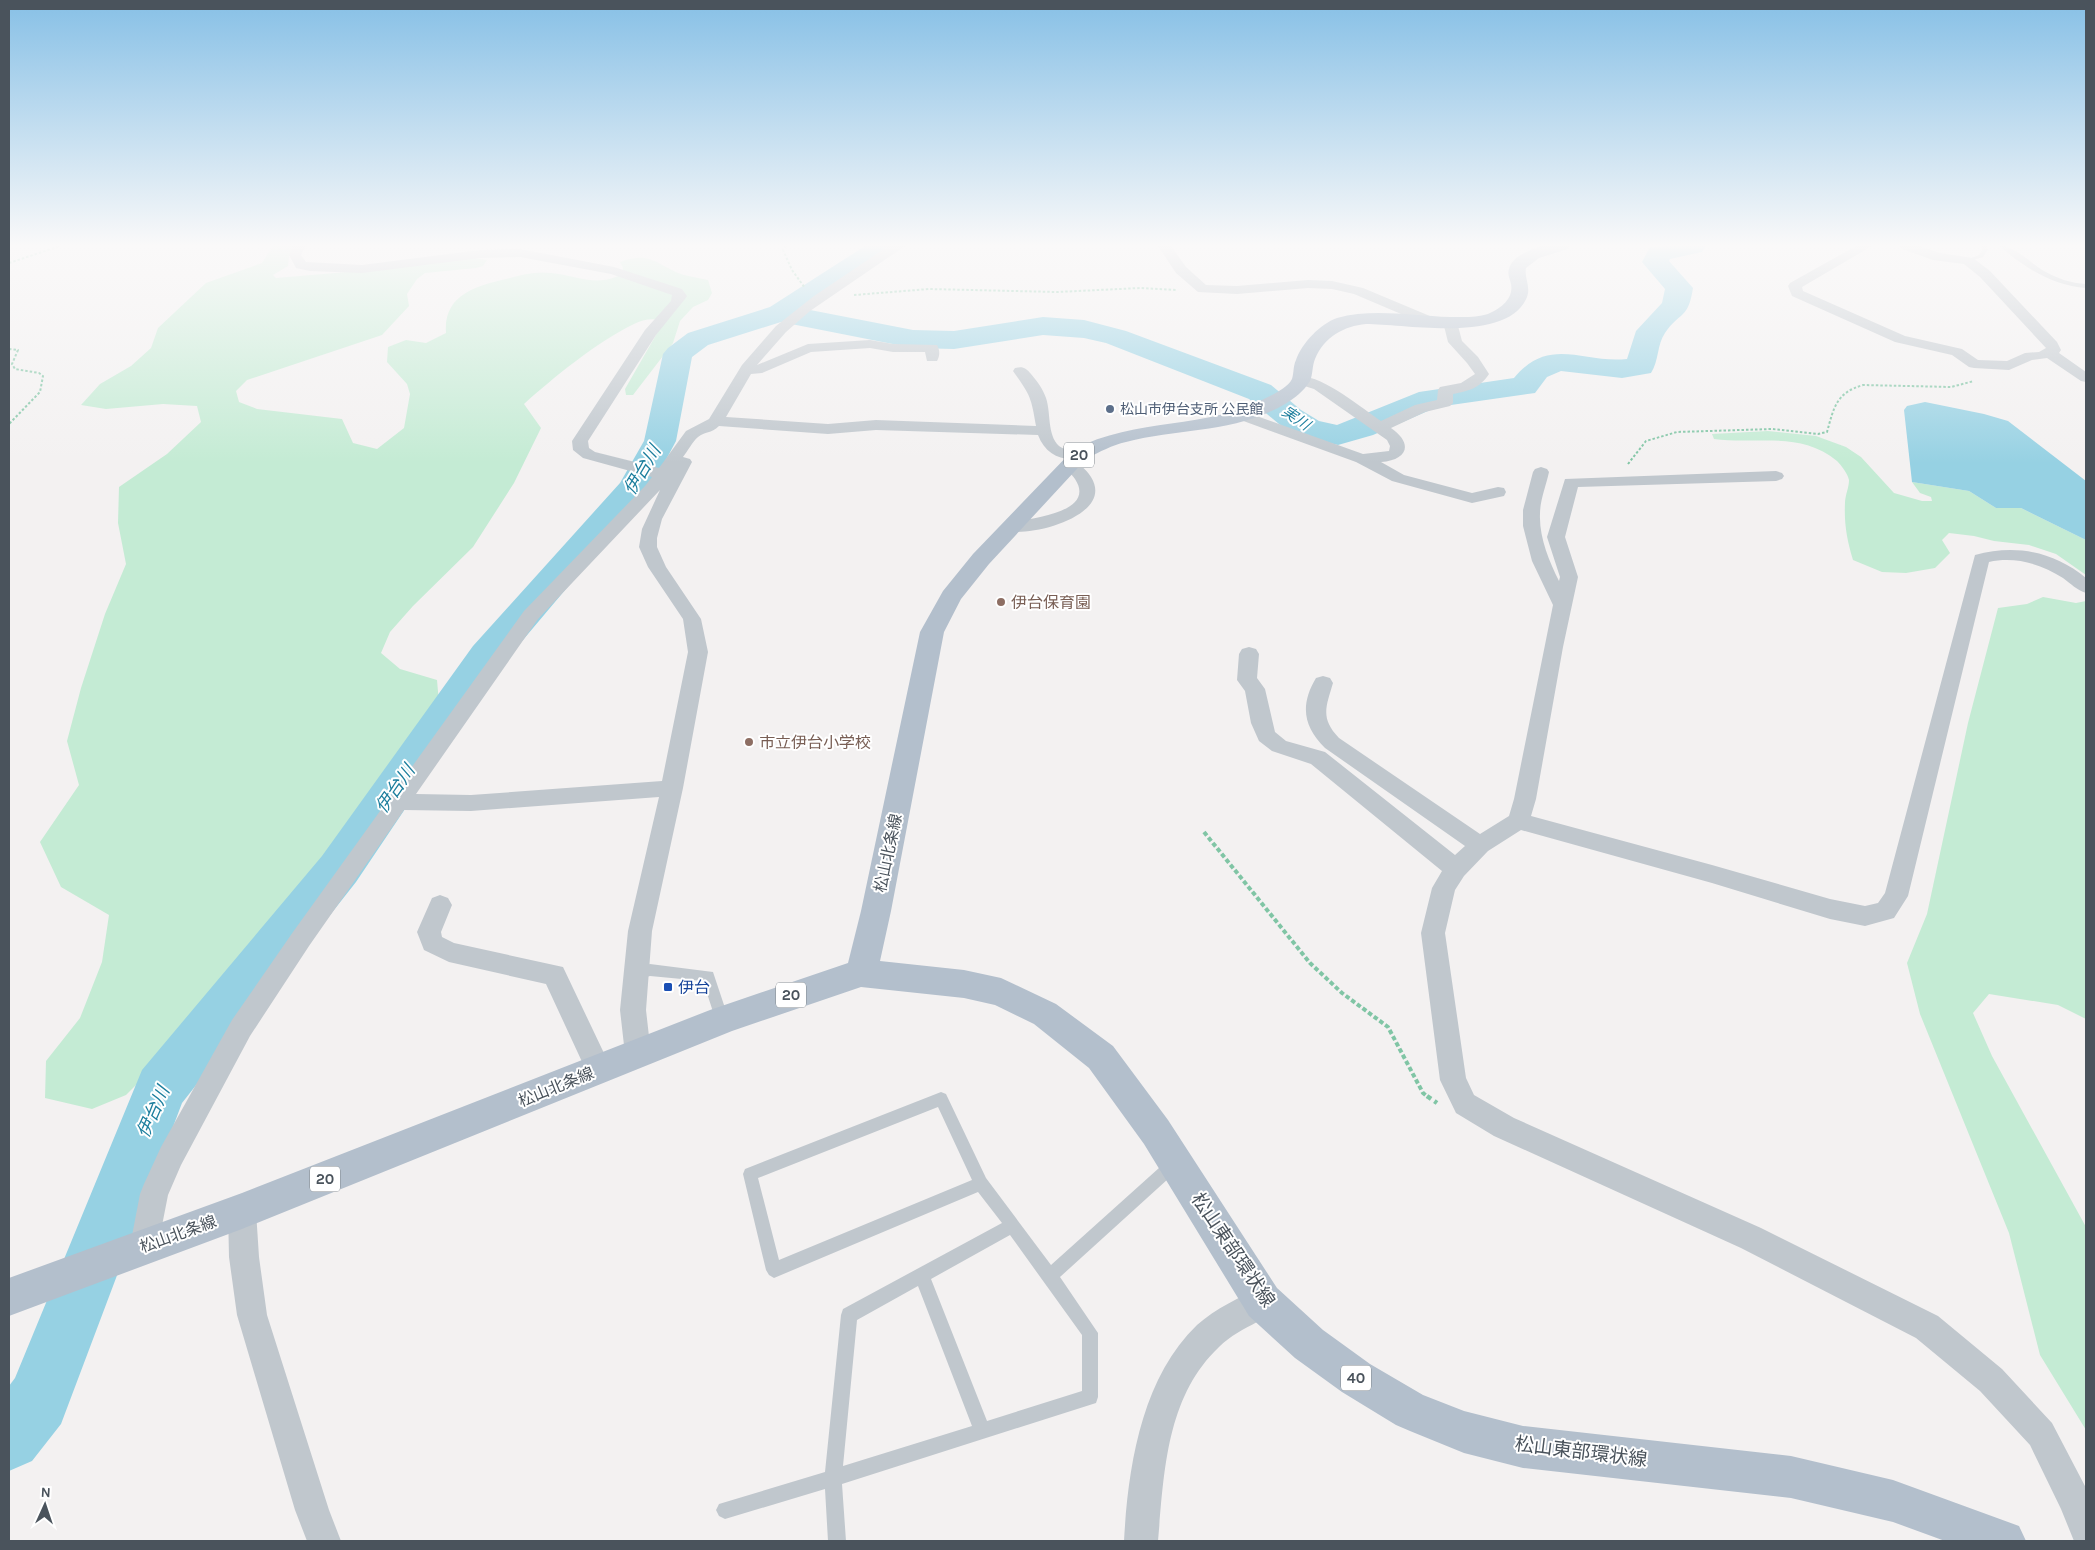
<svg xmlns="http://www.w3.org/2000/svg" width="2095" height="1550" viewBox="0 0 2095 1550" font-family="Karla,'Noto Sans JP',sans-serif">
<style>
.green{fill:#c4ebd4}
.water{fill:#96d1e3}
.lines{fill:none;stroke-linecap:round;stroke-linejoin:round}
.river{fill:#96d1e3;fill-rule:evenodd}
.path-far2{stroke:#80c5a5;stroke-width:2;stroke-dasharray:2.5 2;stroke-linecap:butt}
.path-far1{stroke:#80c5a5;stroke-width:4;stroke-dasharray:4.5 2.5;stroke-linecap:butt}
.path{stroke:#80c5a5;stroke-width:4.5;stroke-dasharray:5 4;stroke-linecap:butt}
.lane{fill:#c0c7cd;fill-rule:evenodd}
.street{fill:#c0c7cd;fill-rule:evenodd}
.primary{fill:#b3bfcc;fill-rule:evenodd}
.service-dot{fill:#5c6f8a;stroke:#fff;stroke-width:2}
.education-dot{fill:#8d6e63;stroke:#fff;stroke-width:2}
.transit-dot{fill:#1a4fb4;stroke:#fff;stroke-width:2}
.labels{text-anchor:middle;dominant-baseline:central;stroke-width:4;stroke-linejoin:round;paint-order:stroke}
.far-service-label{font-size:14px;fill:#4e5e75;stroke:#fff;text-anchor:start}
.far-water-label{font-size:15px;font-style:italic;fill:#1c7e9d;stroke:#fff}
.shield{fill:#fff;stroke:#80878d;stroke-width:1}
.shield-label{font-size:15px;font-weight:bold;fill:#4a535c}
.education-label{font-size:16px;fill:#785e54;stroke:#fff;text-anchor:start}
.street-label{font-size:16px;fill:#4a535c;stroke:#fff}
.transit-label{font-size:16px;fill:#164399;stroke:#fff;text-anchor:start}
.water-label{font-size:18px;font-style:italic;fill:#1c7e9d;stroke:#fff}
.near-street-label{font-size:19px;fill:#4a535c;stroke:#fff}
</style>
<rect width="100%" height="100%" fill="#f3f1f1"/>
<!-- green -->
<g class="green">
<path d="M273 246H308L289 256 288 266 273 275 276 278 382 269 475 258 487 260 483 266 476 268 425 273 417 279 407 294 409 306 382 335 247 380 236 391 239 402 257 409 342 419 353 443 377 449 404 428 410 394 407 384 387 362 388 347 406 340 426 343 446 333C443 295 476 286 506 279 521 275 536 271 551 273 576 275 597 288 622 274L623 268 620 262C652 250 657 266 684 275 691 277 700 278 708 280L712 293 708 300 693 307 680 321 673 343 633 395H626L625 389 664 321C654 318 643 319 634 324 597 342 554 377 524 404L541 428 514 483 473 547 413 606 390 632 381 653 400 669 437 680 439 703 318 867 150 1071 126 1095 92 1109 45 1098 46 1061 80 1018 102 962 109 915 61 887 40 842 79 785 67 741 81 688 105 614 126 564 118 523 119 487 167 454 201 422 197 406 163 404 106 409 81 405 100 384 131 366 151 348 158 328 206 283 262 263Z"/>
<path d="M1768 431 1816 436 1846 447 1861 457 1894 493 1922 501H1932L1931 497 1920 493 1912 482 1969 491 1996 508H2021L2086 540V575L2056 554 2029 545 1994 541 1974 536 1949 533 1942 540 1950 553 1935 568 1906 573 1882 572 1853 560C1847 540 1844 524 1845 503 1845 495 1849 488 1849 480 1848 474 1841 465 1837 461 1800 430 1756 445 1714 439L1712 434Z"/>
<polygon points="2043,597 2076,603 2086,601 2086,1019 2058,1005 1989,994 1973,1013 1992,1056 2086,1227 2086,1430 2040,1355 2009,1233 1920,1014 1907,963 1927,914 1968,723 1998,608 2027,604"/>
</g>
<!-- water -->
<polygon class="water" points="1925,402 1984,414 2008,421 2086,481 2086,540 2021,508 1996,508 1969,491 1912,482 1904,410 1907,406"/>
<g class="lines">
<!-- river -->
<path class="river" d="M865 246H897L893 252 805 309 913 330 954 331 1043 317 1084 320 1126 331 1271 385 1301 410 1319 421 1337 425 1419 392 1514 378C1550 335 1583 364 1627 359L1636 331 1662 303 1665 289 1642 262 1650 247 1706 246 1702 252 1670 259 1669 261 1693 288C1688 320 1680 311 1665 333 1657 344 1659 361 1651 373L1622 378 1561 371 1547 377 1535 393 1437 407 1373 435 1338 445 1298 436 1279 424 1249 399 1106 343 1084 338 1043 335 954 349 913 348 781 322 708 345 692 357 676 441 651 488 501 666 356 882 182 1103 61 1424 32 1461 9 1471V1386L15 1378 142 1070 322 856 473 646 620 483 644 441 663 354 668 348 688 333 770 307Z"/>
<!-- path-far2 -->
<g class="path-far2">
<polyline points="786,246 783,250 792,270 805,288"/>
<polyline points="9,263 60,246"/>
<polyline points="854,295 929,289 1057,292 1140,288 1177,290"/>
<polyline points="9,349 18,350 12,364 15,369 39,373 43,376 40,392 9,424"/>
<path d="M1628 464 1646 441 1677 432 1772 429 1818 434 1827 432C1834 407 1836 393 1863 385L1951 387 1974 381"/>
</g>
<!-- path-far1 -->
<polyline class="path-far1" points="1204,832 1310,963 1342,993 1388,1027 1423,1093 1428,1097"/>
<!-- path -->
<polyline class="path" points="1427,1096 1437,1103"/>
<!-- lane -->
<g class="lane">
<polygon points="1981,246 1987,246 1988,250 1983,257 1966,262 1966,260 1979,255 1982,250"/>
<path d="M2000 246C2016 246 2031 264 2044 271 2058 279 2071 283 2086 284V288C2054 286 2024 268 2000 246Z"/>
<polygon points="650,964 713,972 729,1020 727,1024 722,1026 717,1024 703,981 650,976 636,980 631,978 630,974 631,970"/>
<path d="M941 1092 946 1094 986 1178 1051 1265 1169 1159 1174 1157 1179 1159 1181 1164 1179 1169 1060 1277 1098 1333V1397L1096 1403 842 1484 846 1541H828L825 1489 725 1519 719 1516 716 1510 719 1504 825 1472 841 1315 843 1309 1002 1223 978 1192 774 1278 769 1275 766 1270 743 1174 745 1169ZM938 1107 972 1180 779 1260 758 1178ZM1010 1235 1082 1335V1391L987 1421 931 1279ZM918 1286 972 1426 843 1466 857 1320Z"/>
</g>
<!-- street -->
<g class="street">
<path d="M293 246H306L301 255 306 262 362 265 480 250 520 249 614 267 682 289 687 296 685 299 656 335 588 441 589 448 595 452 659 468 686 431 709 419 742 365 776 326 814 296 875 255 888 246H905L810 311 786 332 757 365 808 344 870 340 893 344 937 345C940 350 940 356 937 361H927L925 352H893L870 348 811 352 762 373 751 374 726 417 828 424 876 420 1036 426C1031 396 1030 395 1013 371L1015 368C1023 366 1026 368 1031 374 1037 381 1043 389 1046 398 1051 412 1047 435 1059 446 1066 452 1078 449 1086 451L1088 454 1086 457C1064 463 1046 456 1038 435L876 430 828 434 719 426C711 434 705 431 698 437 692 442 688 451 683 457L690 459 692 462 662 519 657 538V547L666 567 701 619 708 652 683 788 652 931 646 1010 651 1054 647 1062 638 1066 629 1062 625 1054 620 1010 628 931 659 797 471 811 404 810 309 946 250 1036 181 1165 168 1195 158 1246 154 1256 144 1260 134 1256 130 1246 140 1194 144 1184 161 1147 232 1020 293 932 524 611 645 486 652 477 583 458 573 450 572 441 645 330 671 301 672 295 611 274 520 257 480 258 362 273 310 271 296 268 289 255ZM660 490 642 529 639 547 648 567 683 619 688 652 662 781 471 795 416 794 538 619Z"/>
<polygon points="1158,246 1171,246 1186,267 1206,285 1237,286 1308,280 1332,281 1363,288 1437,319 1439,322 1432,326 1427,325 1354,294 1332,289 1308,288 1237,294 1198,292 1176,273"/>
<polygon points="1856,246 1872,246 1802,287 1803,291 1905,336 1962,349 1978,360 2007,361 2025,353 2039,352 2046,348 1980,277 1964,264 1933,260 1902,249 1900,246 1920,246 1940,253 1973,258 1990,271 2057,342 2061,350 2059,353 2086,372 2086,382 2081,381 2047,358 2032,360 2009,370 1974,368 1969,367 1952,355 1895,342 1792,296 1788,286 1790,283"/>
<path d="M1450 318 1457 322 1462 341 1478 357 1489 374C1480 388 1469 391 1453 394V403L1450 406 1425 412 1391 428C1414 444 1407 460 1381 462L1404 475 1472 493 1498 487 1504 488 1506 492 1504 496 1472 503 1392 481 1356 462 1238 419 1235 416 1238 413H1248L1363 454 1389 451 1390 446 1387 440 1314 389 1295 383 1293 380 1295 377C1318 371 1361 408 1381 421L1415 405 1437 400 1438 390 1440 387 1461 383 1475 374 1467 363 1448 342 1443 322Z"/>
<path d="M1070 460C1078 462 1086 469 1091 477 1115 515 1032 537 1007 531L1004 527 1007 523C1024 519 1098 514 1075 479 1072 474 1066 470 1062 465L1064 462Z"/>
<path d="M1541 467 1547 469 1549 472C1546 486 1540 500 1540 514 1539 537 1549 561 1559 581L1560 577 1547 537 1565 479 1776 471 1782 473 1784 476 1782 479 1776 481 1578 487 1565 537 1578 577 1563 647 1536 799 1531 816 1712 865 1830 899 1865 906 1878 903 1885 893 1975 555C2015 544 2053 551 2086 578V593C2077 590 2071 584 2063 578 2041 564 2015 556 1989 562L1908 896 1894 918 1865 926 1830 919 1712 883 1521 830 1488 851 1464 876 1455 890 1445 933 1466 1078 1474 1095 1514 1118 1761 1228 1938 1316 2002 1369 2052 1423 2086 1488V1541H2074L2061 1509 2030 1445 1980 1391 1916 1338 1741 1248 1494 1136 1456 1113 1440 1080 1421 933 1432 888 1442 871 1311 764 1272 751 1259 741 1251 723 1245 691 1237 680 1239 654 1242 649 1249 647 1256 649 1259 654 1257 678 1265 689 1275 732 1286 741 1325 752 1455 855 1465 846 1325 748C1303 726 1300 705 1316 678L1323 676 1330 678 1333 683C1326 707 1320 718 1339 738L1480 834 1509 816 1514 799 1553 605 1532 561 1523 526V510L1533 472 1535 469Z"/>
<polygon points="440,895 448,898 452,905 441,932 442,937 454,943 563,967 612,1070 608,1079 599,1082 590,1079 546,984 449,962 424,950 417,932 432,898"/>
<polygon points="242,1197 252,1201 256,1211 259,1257 267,1315 329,1510 341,1541 307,1541 295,1510 237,1315 229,1257 228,1211 232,1201"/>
<path d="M1263 1287 1274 1291 1278 1302C1277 1305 1276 1310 1274 1313 1270 1317 1262 1319 1257 1322 1244 1329 1230 1336 1219 1347 1166 1397 1164 1473 1158 1541H1124C1128 1468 1141 1379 1197 1325 1215 1309 1241 1296 1263 1287Z"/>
</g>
<!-- primary -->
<path class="primary" d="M1541 246H1570L1568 249 1539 258 1526 268C1524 278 1531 286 1527 297 1508 344 1406 324 1366 324 1344 326 1324 337 1315 359 1312 366 1313 374 1310 381 1304 391 1295 398 1285 404 1234 434 1180 428 1126 442 1112 445 1100 452 1087 458L989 564 961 599 944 632 891 911 880 961 964 970 1001 978 1056 1004 1113 1046 1168 1120 1277 1288 1323 1330 1370 1364 1423 1395 1464 1411 1523 1426 1791 1456 1893 1480 2019 1526 2026 1541H1945L1893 1522 1791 1498 1523 1468 1464 1453 1410 1431 1396 1425 1342 1392 1295 1358 1249 1316 1144 1144 1089 1068 1034 1024 995 1005 964 998 861 987 732 1031 242 1229 9 1316V1278L242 1193 710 1010 848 963 861 911 920 632 943 591 973 554 1073 450C1137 416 1206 431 1268 397 1276 393 1288 387 1292 379 1294 373 1293 366 1296 360 1302 343 1320 324 1337 318 1373 308 1413 316 1450 317 1462 317 1476 318 1488 314 1500 309 1514 299 1511 284 1510 279 1507 274 1509 269 1512 256 1530 250 1541 246Z"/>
</g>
<!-- sky -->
<linearGradient id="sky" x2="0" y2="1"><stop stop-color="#87c0e6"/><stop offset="0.53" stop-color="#faf9f9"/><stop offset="1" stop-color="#faf9f9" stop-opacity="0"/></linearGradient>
<rect width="2095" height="463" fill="url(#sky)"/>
<!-- markers -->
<circle class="service-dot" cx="1110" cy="409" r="5"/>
<g class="education-dot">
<circle cx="1001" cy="602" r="5"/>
<circle cx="749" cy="742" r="5"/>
</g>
<rect class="transit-dot" x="663" y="982" width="10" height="10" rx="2.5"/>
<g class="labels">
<!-- far-service labels -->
<g class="far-service-label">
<text x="1120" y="409">松山市伊台支所 公民館</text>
</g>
<!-- far-water labels -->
<g class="far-water-label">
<text transform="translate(1296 418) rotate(34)">実川</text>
</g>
<!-- shield labels -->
<g class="shield">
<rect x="1064" y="442.5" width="30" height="25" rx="4"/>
<rect x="776" y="982.5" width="30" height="25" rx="4"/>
<rect x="310" y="1166.5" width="30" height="25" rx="4"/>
<rect x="1341" y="1365.5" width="30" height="25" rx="4"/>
</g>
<g class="shield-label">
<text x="1079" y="455">20</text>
<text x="791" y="995">20</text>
<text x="325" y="1179">20</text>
<text x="1356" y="1378">40</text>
</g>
<!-- education labels -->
<g class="education-label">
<text x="1011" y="602">伊台保育園</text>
<text x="759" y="742">市立伊台小学校</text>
</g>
<!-- street labels -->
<g class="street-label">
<text transform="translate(888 853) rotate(-78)">松山北条線</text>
<text transform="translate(556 1087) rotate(-22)">松山北条線</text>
<text transform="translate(178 1234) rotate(-20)">松山北条線</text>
</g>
<!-- transit labels -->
<g class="transit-label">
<text x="678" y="987">伊台</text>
</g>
<!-- water labels -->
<g class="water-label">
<text transform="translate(642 470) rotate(-59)">伊台川</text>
<text transform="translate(395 789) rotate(-55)">伊台川</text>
<text transform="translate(153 1112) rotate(-66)">伊台川</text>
</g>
<!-- near-street labels -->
<g class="near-street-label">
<text transform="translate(1233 1250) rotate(56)">松山東部環状線</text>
<text transform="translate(1581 1452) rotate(7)">松山東部環状線</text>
</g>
</g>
<!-- border -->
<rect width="2095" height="1550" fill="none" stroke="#4a535c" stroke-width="20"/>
<!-- north arrow -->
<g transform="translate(45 1505) rotate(3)" stroke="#ffffff" stroke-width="4" paint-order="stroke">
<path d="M0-4L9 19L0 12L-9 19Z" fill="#4a535c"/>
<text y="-8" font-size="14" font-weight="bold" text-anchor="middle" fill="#4a535c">N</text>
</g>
</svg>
